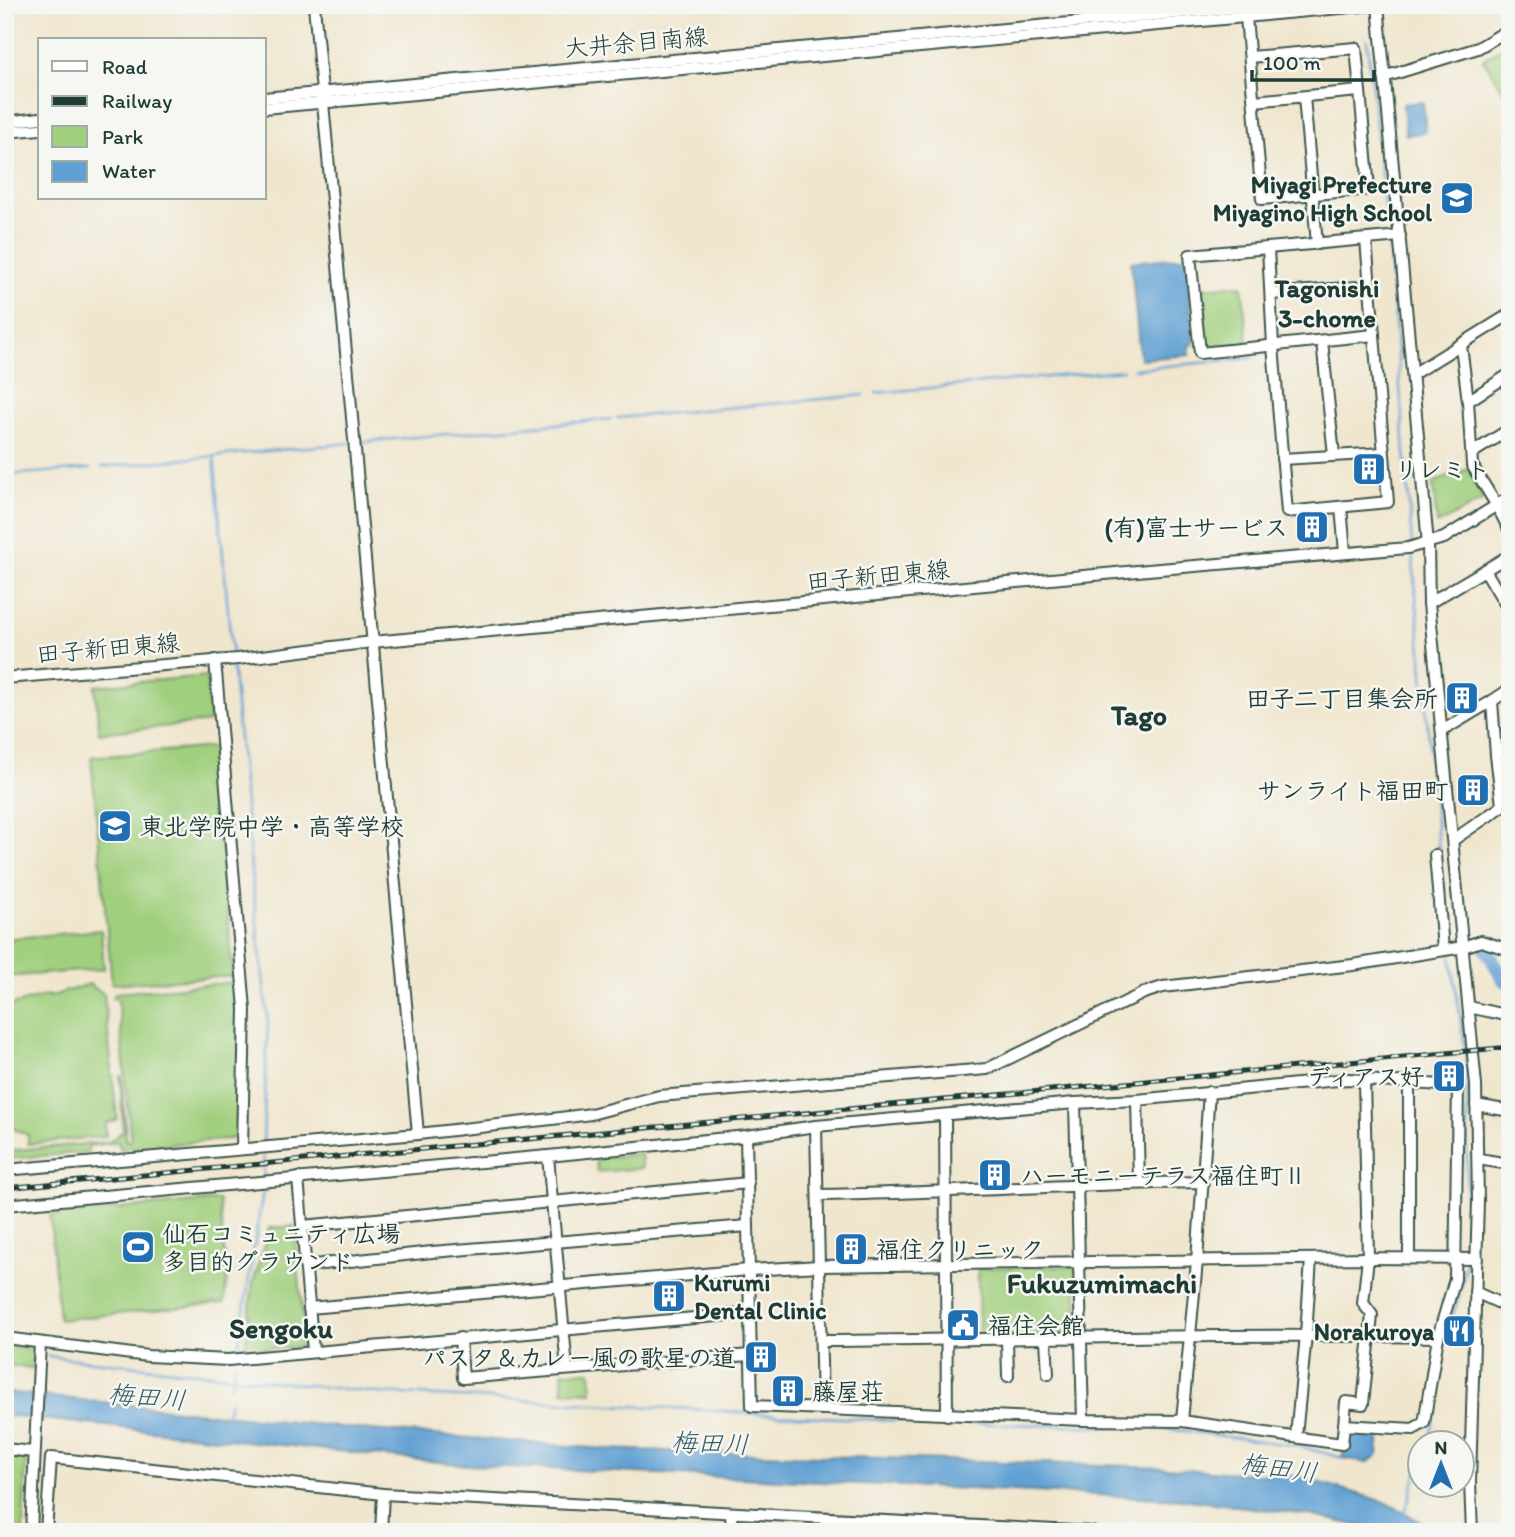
<svg xmlns="http://www.w3.org/2000/svg" width="1515" height="1537" viewBox="0 0 1515 1537" font-family="Itim,'Klee One',sans-serif">
<style>
.green{fill:#a0cf7d;stroke:#608658;stroke-width:2}
.water{fill:#60a0d3;stroke:#406e84;stroke-width:2}
.lines{fill:none;stroke-linecap:round;stroke-linejoin:round}
.stream{stroke:#60a0d3;stroke-width:2.5}
.river{stroke:#60a0d3;stroke-width:14}
.minor-casing{stroke:#3e564b;stroke-width:14}
.minor{stroke:#fff;stroke-width:10}
.rail-casing{stroke:#1f3d34;stroke-width:5}
.rail{stroke:#f6f6f2;stroke-width:2.5;stroke-dasharray:8;stroke-linecap:butt}
.labels{text-anchor:middle;dominant-baseline:central;stroke-width:5;stroke-linejoin:round;paint-order:stroke}
.street-label{font-size:24px;fill:#1f3d34;stroke:#f6f6f2}
.poi-label{font-size:24px;font-weight:bold;fill:#1f3d34;stroke:#f6f6f2;text-anchor:start}
.neighbourhood-label{font-size:26px;font-weight:bold;fill:#1f3d34;stroke:#f6f6f2}
.water-label{font-size:26px;font-style:italic;fill:#325b64;stroke:#f6f6f2}
.quarter-label{font-size:28px;font-weight:bold;fill:#1f3d34;stroke:#f6f6f2}
</style>
<rect width="100%" height="100%" fill="#f6f6f2"/>
<filter id="ink" filterUnits="userSpaceOnUse"><feTurbulence type="fractalNoise" baseFrequency=".0143" numOctaves="2"/><feDisplacementMap in="SourceGraphic" scale="14" xChannelSelector="R" yChannelSelector="G"/><feConvolveMatrix kernelMatrix="1 2 1 2 8 2 1 2 1" color-interpolation-filters="sRGB"/></filter>
<filter id="wash" filterUnits="userSpaceOnUse"><feTurbulence type="fractalNoise" baseFrequency=".00686" numOctaves="4" result="noise"/><feDisplacementMap in="SourceGraphic" scale="28" xChannelSelector="R" yChannelSelector="G"/><feGaussianBlur stdDeviation="1.57" result="paint"/><feColorMatrix in="noise" values="0 0 0 0 0 0 0 0 0 0 0 0 0 0 0 0 0 1.4 0 .05"/><feComposite in="paint" operator="in"/></filter>
<g filter="url(#wash)">
<rect width="100%" height="100%" fill="#f0e6ce"/>
<!-- green -->
<g class="green">
<polygon points="1510,43 1510,89 1504,92 1483,59"/>
<polygon points="1242,285 1248,343 1211,347 1205,341 1201,288"/>
<polygon points="1469,468 1483,500 1437,525 1433,483"/>
<polygon points="206,676 210,722 99,733 95,686"/>
<polygon points="214,747 233,976 112,984 91,757"/>
<polygon points="101,930 104,969 5,977 5,939"/>
<polygon points="237,982 239,1043 237,1138 120,1149 119,1142 88,1146 88,1152 5,1159 5,1151 109,1142 123,1131 120,1076 122,1076 126,1141 131,1141 118,999 112,998 115,993"/>
<polygon points="89,984 104,994 117,1119 105,1124 106,1136 28,1144 28,1135 5,1125 5,1007 48,995 49,997"/>
<polygon points="641,1154 642,1168 597,1172 595,1158"/>
<polygon points="219,1200 227,1279 224,1303 59,1320 50,1215"/>
<polygon points="294,1226 306,1347 245,1349 253,1283 269,1228"/>
<polygon points="1076,1266 1078,1336 979,1339 978,1268"/>
<polygon points="5,1345 33,1349 33,1368 5,1365"/>
<polygon points="591,1371 592,1392 563,1391 562,1372"/>
<polygon points="5,1453 26,1455 23,1532 5,1532"/>
</g>
<!-- water -->
<g class="water">
<polygon points="1423,102 1426,132 1406,135 1403,104"/>
<polygon points="1186,257 1194,344 1189,345 1190,355 1140,359 1131,262"/>
<polygon points="5,1392 360,1429 604,1449 1133,1466 1302,1477 1385,1502 1425,1524 1432,1532 1374,1532 1365,1527 1309,1515 1181,1499 466,1465 5,1415"/>
<polygon points="1346,1431 1380,1434 1378,1455 1367,1463 1343,1458"/>
</g>
<g class="lines">
<!-- stream -->
<g class="stream">
<polyline points="1367,39 1386,222"/>
<polyline points="1389,243 1412,544"/>
<polyline points="1134,369 1253,358"/>
<polyline points="876,393 1123,370"/>
<polyline points="617,418 864,395"/>
<polyline points="362,442 611,419"/>
<polyline points="214,456 232,655"/>
<polyline points="102,467 350,443"/>
<polyline points="5,475 90,469"/>
<polyline points="1412,550 1439,854"/>
<polyline points="232,662 252,879 268,1021 263,1143"/>
<polyline points="1445,909 1449,944"/>
<polyline points="1450,951 1468,1066 1466,1254"/>
<polyline points="263,1150 264,1178"/>
<polyline points="237,1354 264,1185"/>
<polyline points="48,1356 379,1393 711,1410 774,1415 953,1423 1161,1428 1298,1446 1343,1458"/>
<polyline points="231,1386 235,1364"/>
<polyline points="226,1419 230,1401"/>
<path d="M1428 1442C1437 1418 1435 1392 1439 1367 1445 1331 1462 1298 1466 1261"/>
<polyline points="1404,1516 1420,1463"/>
</g>
<!-- river -->
<polyline class="river" points="1485,947 1504,980 1510,982"/>
</g>
</g>
<g filter="url(#ink)">
<g class="lines">
<!-- minor casing -->
<g class="minor-casing">
<g id="minor">
<polyline points="314,5 418,1134"/>
<polyline points="1096,5 1097,20"/>
<polyline points="1378,5 1428,544 1429,603 1476,1085 1478,1201 1470,1482 1472,1532"/>
<polyline points="1246,17 1262,199 1369,189 1356,48 1250,57"/>
<polyline points="1384,77 1478,48 1510,29"/>
<polyline points="1304,97 1317,244"/>
<polyline points="264,98 1263,5"/>
<polyline points="1254,101 1359,91"/>
<polyline points="264,108 1373,5"/>
<polyline points="5,122 40,118"/>
<polyline points="5,132 40,129"/>
<polyline points="1268,248 1273,346 1287,512 1388,502 1366,240"/>
<polyline points="1271,294 1371,286"/>
<polyline points="1374,335 1200,353 1190,255 1400,236"/>
<polyline points="1322,341 1334,455"/>
<polyline points="1461,346 1468,401 1472,465 1497,506 1510,531"/>
<polyline points="1413,374 1510,314"/>
<polyline points="1468,401 1510,374"/>
<polyline points="1472,453 1510,429"/>
<polyline points="1282,459 1383,453"/>
<polyline points="1341,507 1345,552"/>
<polyline points="1485,570 1510,555"/>
<polyline points="1429,603 1485,570 1510,612"/>
<polyline points="215,660 245,1009 242,1148"/>
<polyline points="5,678 238,659 372,642 1148,570 1408,548 1444,538 1510,497"/>
<polyline points="1442,731 1492,701"/>
<polyline points="1496,755 1492,701 1510,689"/>
<polyline points="1502,805 1496,755 1510,745"/>
<polyline points="1453,840 1510,801"/>
<polyline points="1435,855 1443,949"/>
<polyline points="1469,1007 1510,1016"/>
<polyline points="1364,1079 1368,1258 1477,1259"/>
<polyline points="1409,1082 1409,1258"/>
<polyline points="1137,1100 1139,1183"/>
<polyline points="1075,1103 1083,1420"/>
<polyline points="1476,1105 1510,1111"/>
<polyline points="945,1115 947,1415"/>
<polyline points="816,1126 822,1409"/>
<polyline points="548,1156 567,1369"/>
<polyline points="1478,1159 1510,1164"/>
<polyline points="5,1170 418,1134 552,1119 591,1114 659,1096 987,1069 1144,993 1163,987 1353,965 1463,947 1481,941 1510,950"/>
<polyline points="298,1178 313,1351"/>
<path d="M818 1195C946 1193 1074 1184 1202 1182"/>
<polyline points="5,1205 548,1156 746,1136 816,1126 1075,1103 1137,1100 1348,1079 1458,1086 1455,1279 1438,1337 1424,1423 1413,1429 1344,1425 1342,1444 1182,1421 1083,1420 752,1406 746,1136"/>
<polyline points="303,1226 748,1183"/>
<polyline points="305,1266 432,1252 748,1226"/>
<polyline points="1475,1292 1510,1308"/>
<polyline points="309,1308 749,1270 820,1266 1368,1258 1363,1303 1372,1315 1363,1404 1346,1402 1344,1425"/>
<polyline points="5,1338 148,1356 228,1360 750,1313"/>
<polyline points="460,1338 463,1378 750,1355"/>
<polyline points="1007,1340 1008,1376"/>
<polyline points="1046,1340 1048,1374"/>
<path d="M821 1341C1027 1339 1232 1333 1438 1337"/>
<polyline points="1182,1421 1197,1261 1209,1092"/>
<polyline points="1296,1436 1306,1335 1311,1259"/>
<polyline points="5,1449 33,1452"/>
<polyline points="731,1513 732,1532"/>
<polyline points="31,1532 40,1343"/>
<polyline points="46,1532 51,1458 383,1494 1092,1532"/>
<polyline points="381,1532 383,1494"/>
</g>
</g>
<!-- minor -->
<use href="#minor" class="minor"/>
<!-- rail casing -->
<g class="rail-casing">
<polyline id="rail" points="5,1188 1510,1047"/>
</g>
<!-- rail -->
<use href="#rail" class="rail"/>
</g>
</g>
<!-- icons -->
<defs>
<g id="school-square" transform="scale(1.75)"><rect x="-9" y="-9" width="18" height="18" rx="4" fill="#1f6fb2" stroke="#f6f6f2"/><path d="M0-5L7-2L0 1L-7-2ZM-4 1L0 2.5L4 1V4Q0 6-4 4Z" fill="#fff"/></g>
<g id="building-square" transform="scale(1.75)"><rect x="-9" y="-9" width="18" height="18" rx="4" fill="#1f6fb2" stroke="#f6f6f2"/><path d="M-4-6H4V6H1V3H-1V6H-4ZM-2.5-4.3h1.7v1.8h-1.7ZM.8-4.3h1.7v1.8H.8ZM-2.5-1h1.7V.8h-1.7ZM.8-1h1.7V.8H.8Z" fill="#fff"/></g>
<g id="stadium-square" transform="scale(1.75)"><rect x="-9" y="-9" width="18" height="18" rx="4" fill="#1f6fb2" stroke="#f6f6f2"/><path d="M0-5a6.5 5 0 1 0 0 10a6.5 5 0 1 0 0-10ZM-3.5-1.8h7v3.6h-7Z" fill="#fff"/></g>
<g id="civic-square" transform="scale(1.75)"><rect x="-9" y="-9" width="18" height="18" rx="4" fill="#1f6fb2" stroke="#f6f6f2"/><path d="M-.6-6.5H3V-4.5H.6V-3L4-1V1h2V6H-6V1h2V-1L-.6-3ZM-1.2 2.5V6h2.4V2.5Z" fill="#fff"/></g>
<g id="restaurant-square" transform="scale(1.75)"><rect x="-9" y="-9" width="18" height="18" rx="4" fill="#1f6fb2" stroke="#f6f6f2"/><path d="M-5-6h1v4h1v-4h1v4h1v-4h1v5L-1.5 .5V6h-2V.5L-5-1ZM5-6V6H3V1.5H1.5Q1.5-4 5-6Z" fill="#fff"/></g>
</defs>
<g fill-rule="evenodd">
<use href="#school-square" x="1457" y="198"/>
<use href="#building-square" x="1369" y="469"/>
<use href="#building-square" x="1312" y="527"/>
<use href="#building-square" x="1462" y="698"/>
<use href="#building-square" x="1473" y="790"/>
<use href="#school-square" x="115" y="826"/>
<use href="#building-square" x="1449" y="1076"/>
<use href="#building-square" x="995" y="1175"/>
<use href="#stadium-square" x="138" y="1247"/>
<use href="#building-square" x="851" y="1249"/>
<use href="#building-square" x="669" y="1296"/>
<use href="#civic-square" x="963" y="1325"/>
<use href="#restaurant-square" x="1459" y="1331"/>
<use href="#building-square" x="761" y="1357"/>
<use href="#building-square" x="788" y="1391"/>
</g>
<g class="labels">
<!-- street labels -->
<g class="street-label">
<text transform="translate(636 42) rotate(-5)">大井余目南線</text>
<text transform="translate(878 575) rotate(-5)">田子新田東線</text>
<text transform="translate(108 648) rotate(-5)">田子新田東線</text>
</g>
<!-- poi labels -->
<g class="poi-label">
<text x="1432" y="184" text-anchor="end">Miyagi Prefecture<tspan x="1432" dy="28">Miyagino High School</tspan></text>
<text x="1394" y="469">リレミト</text>
<text x="1288" y="527" text-anchor="end">(有)富士サービス</text>
<text x="1438" y="698" text-anchor="end">田子二丁目集会所</text>
<text x="1448" y="790" text-anchor="end">サンライト福田町</text>
<text x="140" y="826">東北学院中学・高等学校</text>
<text x="1424" y="1076" text-anchor="end">ディアス好</text>
<text x="1020" y="1175">ハーモニーテラス福住町Ⅱ</text>
<text x="162" y="1233">仙石コミュニティ広場<tspan x="162" dy="28">多目的グラウンド</tspan></text>
<text x="876" y="1249">福住クリニック</text>
<text x="694" y="1282">Kurumi<tspan x="694" dy="28">Dental Clinic</tspan></text>
<text x="988" y="1325">福住会館</text>
<text x="1434" y="1331" text-anchor="end">Norakuroya</text>
<text x="736" y="1357" text-anchor="end">パスタ＆カレー風の歌星の道</text>
<text x="812" y="1391">藤屋荘</text>
</g>
<!-- neighbourhood labels -->
<g class="neighbourhood-label">
<text x="1327" y="288">Tagonishi<tspan x="1327" dy="30">3-chome</tspan></text>
</g>
<!-- water labels -->
<g class="water-label">
<text transform="translate(147 1397) rotate(5)">梅田川</text>
<text transform="translate(710 1443) rotate(2)">梅田川</text>
<text transform="translate(1279 1468) rotate(7)">梅田川</text>
</g>
<!-- quarter labels -->
<g class="quarter-label">
<text x="1139" y="715">Tago</text>
<text x="1102" y="1283">Fukuzumimachi</text>
<text x="281" y="1328">Sengoku</text>
</g>
</g>
<!-- margin -->
<rect width="1515" height="1537" fill="none" stroke="#f6f6f2" stroke-width="28"/>
<!-- legend -->
<rect x="38" y="38" width="228" height="161" fill="#f6f6f2" stroke="#a0aca6" stroke-width="2"/>
<rect x="52" y="61" width="35" height="10" fill="#ffffff" stroke="#a0aca6" stroke-width="2"/>
<text x="102" y="74" font-size="21" fill="#1f3d34">Road</text>
<rect x="52" y="96" width="35" height="10" fill="#1f3d34" stroke="#a0aca6" stroke-width="2"/>
<text x="102" y="108" font-size="21" fill="#1f3d34">Railway</text>
<rect x="52" y="126" width="35" height="21" fill="#a0cf7d" stroke="#a0aca6" stroke-width="2"/>
<text x="102" y="144" font-size="21" fill="#1f3d34">Park</text>
<rect x="52" y="161" width="35" height="21" fill="#60a0d3" stroke="#a0aca6" stroke-width="2"/>
<text x="102" y="178" font-size="21" fill="#1f3d34">Water</text>
<!-- north arrow -->
<g transform="translate(1441 1464)"><circle r="33" fill="#f6f6f2" stroke="#a0aca6" stroke-width="2"/>
<path d="M0-5L12 26L0 18L-12 26Z" fill="#1f6fb2"/>
<text y="-10" font-size="19" font-weight="bold" text-anchor="middle" fill="#1f3d34">N</text>
</g>
<!-- scale -->
<path d="M1252 70v10h122v-10" fill="none" stroke="#1f3d34" stroke-width="3.5"/>
<text x="1263" y="70" font-size="21" fill="#1f3d34" stroke="#f6f6f2" stroke-width="5" paint-order="stroke">100 m</text>
</svg>
